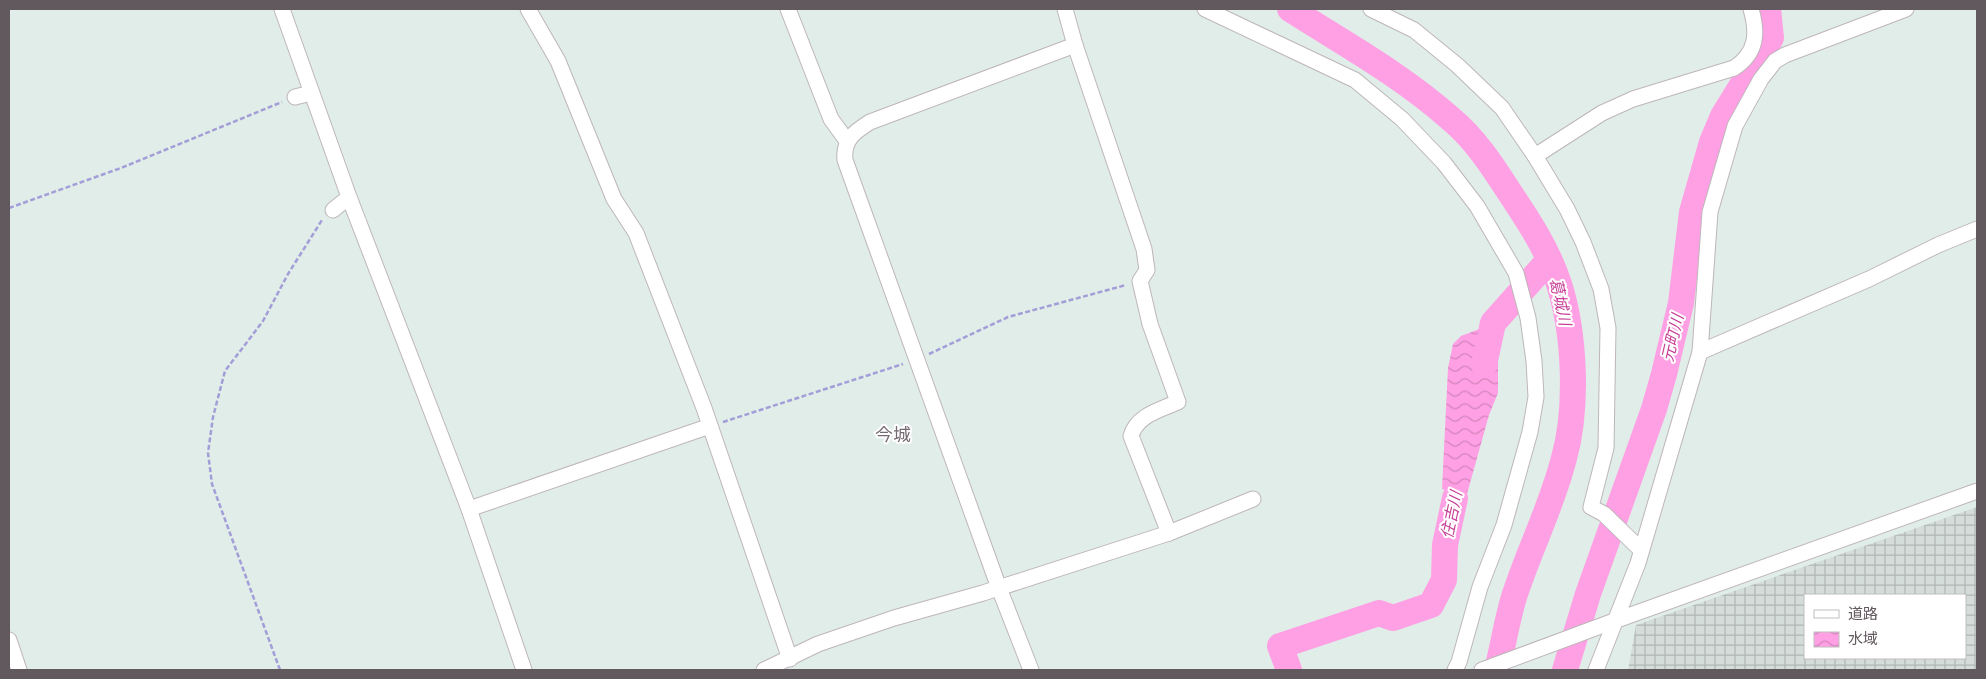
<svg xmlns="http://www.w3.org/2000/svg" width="1986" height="679" viewBox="0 0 1986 679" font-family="'Alegreya Sans','Noto Sans JP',sans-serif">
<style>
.industrial{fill:url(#industrial-grid);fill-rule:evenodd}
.water{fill:url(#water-waves)}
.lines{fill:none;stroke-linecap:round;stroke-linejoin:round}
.river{stroke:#ff9fe4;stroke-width:26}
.minor-casing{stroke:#beb6ba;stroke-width:17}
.path{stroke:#a49ed8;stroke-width:2.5;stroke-dasharray:5 2.5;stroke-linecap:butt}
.minor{stroke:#fff;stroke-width:15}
.labels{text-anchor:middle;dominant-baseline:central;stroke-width:4;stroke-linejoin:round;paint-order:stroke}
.water-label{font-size:16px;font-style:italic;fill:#c63e95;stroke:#fff}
.quarter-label{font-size:18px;fill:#746a71;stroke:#fff}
</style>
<defs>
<pattern id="industrial-grid" width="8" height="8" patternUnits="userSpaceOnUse" patternTransform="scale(1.25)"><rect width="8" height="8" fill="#d5ddda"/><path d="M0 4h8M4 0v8" fill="none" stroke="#b0b6b4"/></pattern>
<pattern id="water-waves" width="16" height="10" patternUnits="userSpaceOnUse" patternTransform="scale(1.25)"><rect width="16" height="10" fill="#ff9fe4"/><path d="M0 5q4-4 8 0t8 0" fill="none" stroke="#d285bc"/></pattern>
</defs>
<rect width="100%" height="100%" fill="#e1ede8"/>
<!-- industrial -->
<path class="industrial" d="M1977 507V670H1628L1636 625ZM1805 595H1965V658H1805Z"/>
<!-- water -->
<polygon class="water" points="1490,325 1498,358 1498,393 1489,415 1455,537 1447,534 1448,491 1442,489 1448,368 1453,344 1461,336"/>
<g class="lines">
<!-- river -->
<g class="river">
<path d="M1290 9C1345 44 1403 76 1451 119 1474 138 1492 165 1508 190 1528 220 1548 250 1559 284 1575 334 1578 408 1564 458 1552 506 1529 550 1514 597 1507 620 1503 646 1497 670"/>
<polyline points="1484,365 1493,323 1549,260"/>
<polyline points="1289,670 1280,646 1379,613 1393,618 1431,605 1444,580 1445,545 1455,498"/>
<polyline points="1565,670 1588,594 1654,409 1664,374 1681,303 1692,212 1712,142 1723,116 1771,38 1768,9"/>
</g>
<!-- minor casing -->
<g class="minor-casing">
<g id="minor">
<polyline points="282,9 349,197 469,509 524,670"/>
<polyline points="528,9 558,61 614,199 636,233 704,408 790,659"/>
<polyline points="788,9 831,119 847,141"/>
<path d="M1065 9 1075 45 1144 249 1147 270 1140 281 1150 324 1178 402C1160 410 1137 415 1131 436L1169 533"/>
<polyline points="1205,9 1355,80 1402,119 1444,163 1477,206 1516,273 1528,318 1534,361 1536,397 1530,432 1504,525 1480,587 1459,662 1455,670"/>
<polyline points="1371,9 1414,30 1457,65 1502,108 1535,156 1567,209 1583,242 1601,289 1608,328 1606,448 1591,507 1604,514 1641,550"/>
<polyline points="295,97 311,93"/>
<path d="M1535 156 1602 113 1633 99 1734 68C1757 53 1758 33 1751 9"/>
<polyline points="333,210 349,197"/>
<polyline points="1700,352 1869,279 1938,245 1977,229"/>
<polyline points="469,509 710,426"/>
<polyline points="9,640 19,670"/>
<polyline points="764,670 818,644 894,618 983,593 1169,533 1253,499"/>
<path d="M1031 670 999 588 845 160C843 140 854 132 870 122L1075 45"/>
<polyline points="1482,670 1614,621 1977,491"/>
<polyline points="1596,670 1638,563 1700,352 1710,212 1735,126 1761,79 1775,61 1785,55 1906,9"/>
</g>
</g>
<!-- path -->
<g class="path">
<polyline points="9,208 121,168 282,102"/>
<polyline points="929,354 1008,317 1126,285"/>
<polyline points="723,422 903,364"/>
<polyline points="280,670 212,484 208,453 213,417 225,371 263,321 288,274 322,220"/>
</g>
<!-- minor -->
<use href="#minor" class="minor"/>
</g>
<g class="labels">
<!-- water labels -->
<g class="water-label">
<text transform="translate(1560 302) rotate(78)">葛城川</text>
<text transform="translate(1673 338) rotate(-77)">元町川</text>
<text transform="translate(1452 515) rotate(-78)">住吉川</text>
</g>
<!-- quarter labels -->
<g class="quarter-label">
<text x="893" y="436">今城</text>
</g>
</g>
<!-- border -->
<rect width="1986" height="679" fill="none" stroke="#62595f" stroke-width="20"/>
<!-- legend -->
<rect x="1804" y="594" width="162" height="65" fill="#ffffff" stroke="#c0bdbf"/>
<rect x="1814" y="610" width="25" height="8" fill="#ffffff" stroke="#c0bdbf"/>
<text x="1848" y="619" font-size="15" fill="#62595f">道路</text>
<rect x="1814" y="632" width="25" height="15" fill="url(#water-waves)" stroke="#c0bdbf"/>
<text x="1848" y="644" font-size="15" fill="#62595f">水域</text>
</svg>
